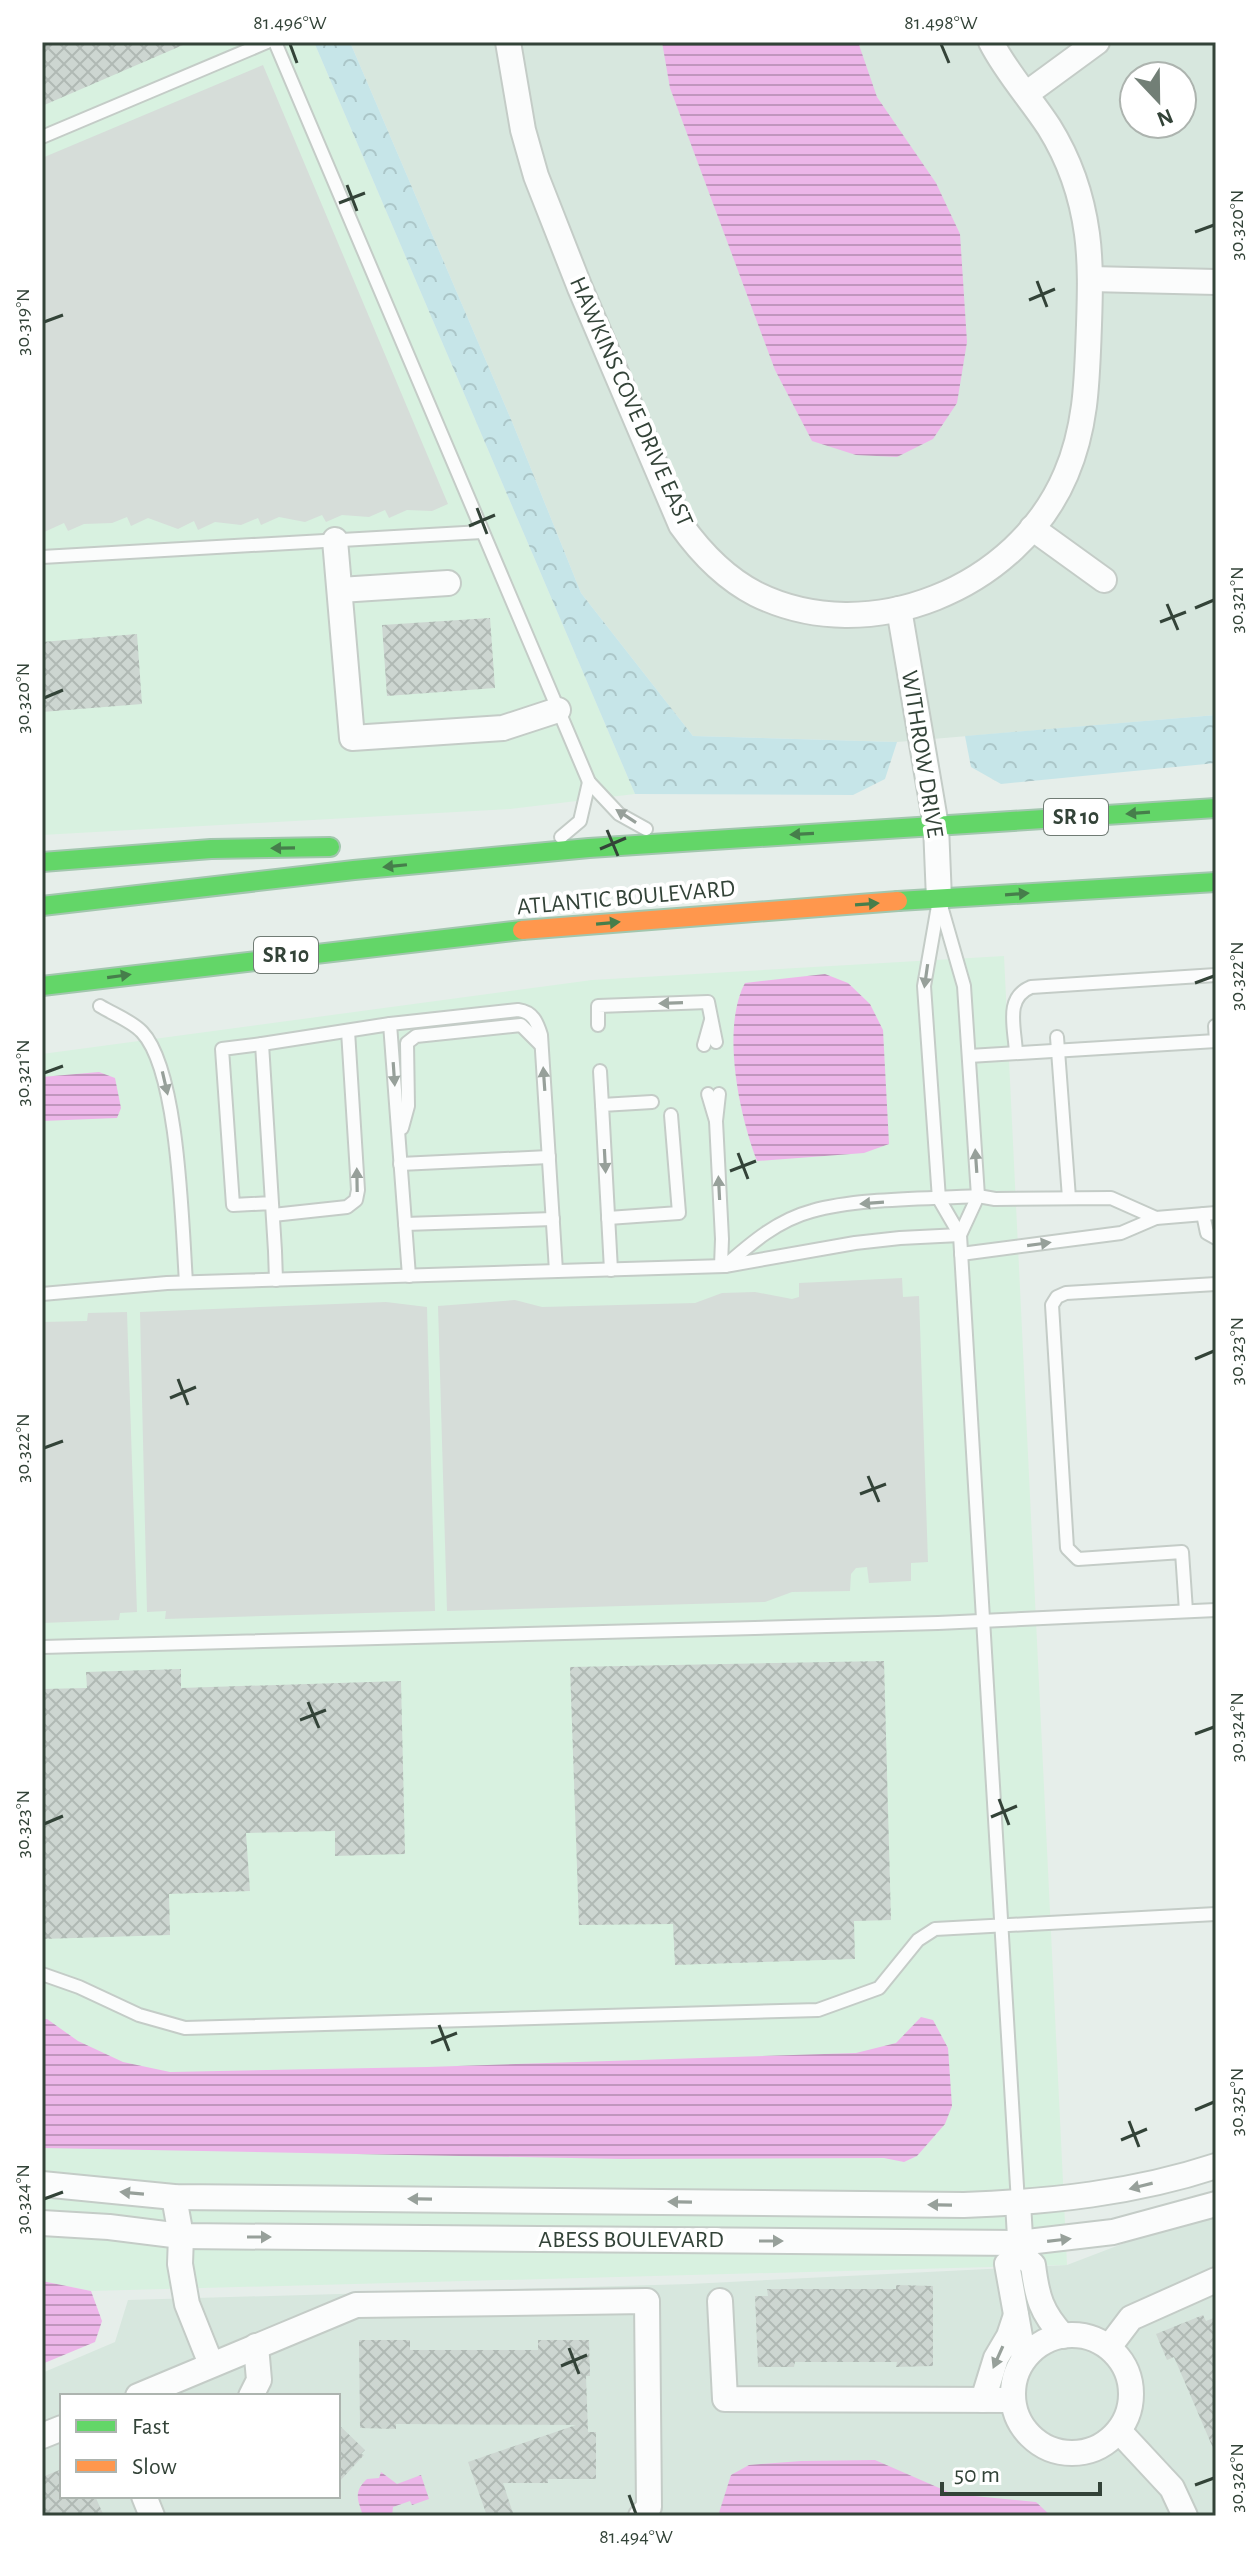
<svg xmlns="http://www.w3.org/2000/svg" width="1258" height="2558" viewBox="0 0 1258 2558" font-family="'Alegreya Sans',sans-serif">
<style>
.residential{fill:#d7e7de;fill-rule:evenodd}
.commercial{fill:#d8f1e0}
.forest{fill:url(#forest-crowns)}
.parking{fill:#d6ddd9}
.water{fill:url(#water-rules)}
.building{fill:url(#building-cross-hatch)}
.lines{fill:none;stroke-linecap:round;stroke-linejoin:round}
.lane-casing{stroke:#c4ccc7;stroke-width:16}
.street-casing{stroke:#c4ccc7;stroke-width:28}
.fast-casing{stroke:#a2c6ae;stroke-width:22}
.slow-casing{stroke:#a2c6ae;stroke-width:22}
.lane{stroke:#fbfcfc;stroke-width:12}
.street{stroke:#fbfcfc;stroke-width:24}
.fast{stroke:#63d668;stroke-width:18}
.slow{stroke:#ff974d;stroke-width:18}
.oneway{fill:#467e4b}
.oneway2{fill:#97a09a}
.ticks{fill:none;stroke:#334338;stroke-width:3}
.labels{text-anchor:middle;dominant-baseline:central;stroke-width:8;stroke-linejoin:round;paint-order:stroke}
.shield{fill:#fff;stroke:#707b74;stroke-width:2}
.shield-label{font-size:22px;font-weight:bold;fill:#334338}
.street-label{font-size:24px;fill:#334338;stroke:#fff}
.neatline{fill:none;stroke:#334338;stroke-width:3}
.ticks-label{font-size:20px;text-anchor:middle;fill:#334338}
</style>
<defs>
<pattern id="forest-crowns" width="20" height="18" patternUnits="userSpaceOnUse" patternTransform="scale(2)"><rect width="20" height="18" fill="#c6e5e8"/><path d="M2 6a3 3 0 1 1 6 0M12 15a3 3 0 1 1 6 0" fill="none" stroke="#abc6c8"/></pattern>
<pattern id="water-rules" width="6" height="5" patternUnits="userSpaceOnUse" patternTransform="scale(2)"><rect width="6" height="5" fill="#edb6e9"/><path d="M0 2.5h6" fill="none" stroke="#c196be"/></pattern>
<pattern id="building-cross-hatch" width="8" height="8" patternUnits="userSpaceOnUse" patternTransform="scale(2)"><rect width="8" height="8" fill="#cdd6d1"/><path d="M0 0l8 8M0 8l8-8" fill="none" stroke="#b0b9b4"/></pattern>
</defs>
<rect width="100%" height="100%" fill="#e6eeea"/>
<!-- residential -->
<g class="residential">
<path d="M350 42H1216V715L897 742 693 736 581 593 513 424ZM1134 76H1182V124H1134Z"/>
<path d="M1216 2208V2516H42V2373L115 2342 128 2300 690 2284 1067 2265ZM62 2396H338V2496H62Z"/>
</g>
<!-- commercial -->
<g class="commercial">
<polygon points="42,42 314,42 635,794 510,809 42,835"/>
<polygon points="1004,956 1067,2265 91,2291 42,2281 42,1054 592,980"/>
</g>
<!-- forest -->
<g class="forest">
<polygon points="314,42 350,42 513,424 581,593 693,736 897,742 885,779 853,795 635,794"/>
<polygon points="1216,715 1216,763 1001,784 971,767 965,736"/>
</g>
<!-- parking -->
<g class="parking">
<polygon points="263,65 448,504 432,511 407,510 389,518 385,510 369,517 342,515 326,522 322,515 305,522 279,517 261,525 258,518 241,525 215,522 198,530 194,521 178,529 148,518 131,526 127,517 112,523 84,524 68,531 64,523 42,533 42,158"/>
<polygon points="902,1278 903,1297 919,1296 928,1562 911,1563 911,1581 869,1583 867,1567 856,1568 851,1574 850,1591 792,1592 765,1602 447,1611 438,1306 515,1300 542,1307 695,1303 722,1293 755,1292 792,1299 799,1297 799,1283"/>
<polygon points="386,1302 427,1307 435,1611 165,1619 166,1611 147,1612 140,1312"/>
<polygon points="127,1312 137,1612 120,1613 119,1620 42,1623 42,1322 87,1321 88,1313"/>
</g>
<!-- water -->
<g class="water">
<polygon points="662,42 858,42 877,97 936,183 960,234 967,342 957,403 933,439 897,457 856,455 812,441 775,370 670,88"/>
<path d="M825 974 848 983 870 1004 883 1030 889 1144 864 1153 757 1161C739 1115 721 1028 745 983Z"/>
<polygon points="99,1072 115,1078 121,1108 117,1118 42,1121 42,1077"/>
<polygon points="921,2017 933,2020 948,2048 952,2106 945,2124 917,2156 904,2162 884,2158 622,2159 42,2148 42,2019 47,2019 78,2041 123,2062 170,2072 427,2067 856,2053 896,2043"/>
<polygon points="42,2281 91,2291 102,2321 95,2342 42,2364"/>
<polygon points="875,2460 953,2494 1036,2502 1051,2516 718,2516 731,2475 749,2465 801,2461"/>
<path d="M381 2472 397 2484 421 2475 429 2499 412 2505 410 2501 393 2507 392 2516H363C359 2501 352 2493 367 2479L379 2478Z"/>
</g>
<!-- building -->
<g class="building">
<polygon points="42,42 190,42 42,106"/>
<polygon points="490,618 495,688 387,696 382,625"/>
<polygon points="137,634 142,704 42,712 42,642"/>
<polygon points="884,1661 891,1920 854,1921 855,1959 675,1965 673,1924 579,1925 570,1667"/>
<polygon points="181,1669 181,1688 401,1681 405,1854 335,1856 335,1831 246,1833 250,1891 169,1894 170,1935 42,1939 42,1689 87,1688 86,1672"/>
<polygon points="896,2285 933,2286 933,2366 896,2367 897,2362 795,2362 794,2367 758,2367 755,2296 768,2296 767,2289 896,2289"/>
<polygon points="1203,2315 1206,2321 1216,2317 1216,2455 1174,2357 1167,2360 1156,2334"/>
<polygon points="359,2340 410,2340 410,2350 538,2350 538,2340 589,2340 590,2376 586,2376 588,2432 596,2432 596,2479 548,2479 548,2483 503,2483 514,2516 487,2516 468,2462 576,2425 396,2424 396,2429 360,2428"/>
<polygon points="338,2424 365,2450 361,2454 364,2455 338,2483"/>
<polygon points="62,2469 62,2496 95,2496 104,2516 42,2516 42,2477"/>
</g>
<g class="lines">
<!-- lane casing -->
<g class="lane-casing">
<g id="lane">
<polyline points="275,42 589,782 619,814 646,829"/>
<polyline points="42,137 267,42"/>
<polyline points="42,557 482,532"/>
<polyline points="561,837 580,821 589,782"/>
<polyline points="938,906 924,986 939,1199 960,1235 1018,2203"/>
<polyline points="941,906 964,986 978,1196 960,1235"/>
<path d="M100 1006C113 1014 132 1021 142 1032 179 1071 182 1226 186 1282"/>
<polyline points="598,1025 598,1006 708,1002 716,1042"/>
<polyline points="1057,1037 1069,1198"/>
<polyline points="262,1044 390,1024"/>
<polyline points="704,1045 711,1020"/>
<path d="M1016 1053C1015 1028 1004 998 1031 987L1216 975"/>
<polyline points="969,1056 1216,1041 1215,1026"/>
<polyline points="600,1071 602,1105"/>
<polyline points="708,1094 716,1121"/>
<polyline points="719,1094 716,1121 722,1239 721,1266"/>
<polyline points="402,1128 408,1106 407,1043 416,1036 521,1025 540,1044"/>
<polyline points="400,1164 549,1157"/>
<polyline points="272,1203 233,1205 222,1049 262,1044 275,1251 276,1280"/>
<polyline points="1203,1214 1207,1233 1216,1238"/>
<polyline points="273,1215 347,1207 356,1200 358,1190 348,1031"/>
<polyline points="608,1218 679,1213 671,1115"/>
<polyline points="405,1224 553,1219"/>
<polyline points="961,1254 1121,1233 1156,1218 1216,1213"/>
<path d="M725 1266C751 1243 778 1220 812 1211 857 1198 930 1199 978 1196L995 1199 1111 1198 1156 1218"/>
<polyline points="611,1270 602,1105 652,1102"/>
<path d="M409 1276 390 1024 518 1010C533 1012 537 1022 541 1035L556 1271"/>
<polyline points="42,1294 167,1283 725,1266 855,1243 900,1238 960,1235"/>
<polyline points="1186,1611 1182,1552 1078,1559 1067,1548 1052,1305 1057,1297 1066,1293 1216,1284"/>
<polyline points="42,1647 938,1623 1216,1610"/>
<polyline points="42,1974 79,1987 139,2015 185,2028 818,2010 879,1988 918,1940 935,1929 1216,1914"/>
</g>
</g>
<!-- street casing -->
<g class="street-casing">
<g id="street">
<path d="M508 42 523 130 536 176 580 288 681 525C701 553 725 578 756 594 869 650 1018 588 1066 474 1087 425 1087 377 1089 325 1090 295 1091 264 1087 234 1082 197 1069 159 1049 127 1030 98 1006 72 991 42"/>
<polyline points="1026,94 1097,42"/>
<polyline points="1090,279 1216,282"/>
<polyline points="1032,528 1104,580"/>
<polyline points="335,540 352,738 503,728 558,710"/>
<polyline points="340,590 448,583"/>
<polyline points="899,609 936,826 939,899"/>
<path d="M42 2184 174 2197 964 2205C1049 2202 1134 2193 1216 2166"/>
<polyline points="174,2197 181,2236 180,2264 187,2304 211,2364"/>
<path d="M1018 2203 1021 2254 1033 2265C1037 2297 1041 2312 1063 2336"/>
<polyline points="42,2223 109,2227 181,2236 1019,2243 1113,2232 1216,2204"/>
<polyline points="1021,2254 1007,2264 1024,2359"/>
<polyline points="720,2301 725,2399 1013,2400"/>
<circle cx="1072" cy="2394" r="59"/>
<polyline points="1109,2347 1131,2318 1216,2280"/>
<polyline points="138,2396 356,2305 647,2301 649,2507 641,2516"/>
<polyline points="251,2396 259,2380 256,2346"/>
<polyline points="983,2400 996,2358 1009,2336 1016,2315"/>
<polyline points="1119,2431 1172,2488 1185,2516"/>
<polyline points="42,2436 62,2428"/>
<polyline points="144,2496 152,2516"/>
</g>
</g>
<!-- fast casing -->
<g class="fast-casing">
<g id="fast">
<polyline points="42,862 211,849 330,847"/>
<polyline points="898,901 1216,882"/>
<polyline points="42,906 354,870 589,848 1216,808"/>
<polyline points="42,986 522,930"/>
</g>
</g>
<!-- slow casing -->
<g class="slow-casing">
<polyline id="slow" points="522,930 898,901"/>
</g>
<!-- lane -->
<use href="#lane" class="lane"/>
<!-- street -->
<use href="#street" class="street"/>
<!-- fast -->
<use href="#fast" class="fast"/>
<!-- slow -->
<use href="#slow" class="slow"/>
</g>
<!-- one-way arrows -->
<defs><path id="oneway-solid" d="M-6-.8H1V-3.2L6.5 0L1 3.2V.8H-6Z" transform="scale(2)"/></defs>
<g class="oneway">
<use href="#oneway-solid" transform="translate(1138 813) rotate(176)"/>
<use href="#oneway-solid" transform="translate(802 834) rotate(177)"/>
<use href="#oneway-solid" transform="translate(283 848) rotate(179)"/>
<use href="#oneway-solid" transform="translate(395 866) rotate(174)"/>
<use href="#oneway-solid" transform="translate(1017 894) rotate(-4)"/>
<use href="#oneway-solid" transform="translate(867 904) rotate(-4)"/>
<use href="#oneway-solid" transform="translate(608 923) rotate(-5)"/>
<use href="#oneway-solid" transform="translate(119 976) rotate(-8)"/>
</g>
<g class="oneway2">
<use href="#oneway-solid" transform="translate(626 816) rotate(-147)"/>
<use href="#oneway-solid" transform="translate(926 976) rotate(98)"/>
<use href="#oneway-solid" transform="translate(671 1003) rotate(178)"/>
<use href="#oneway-solid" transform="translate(394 1074) rotate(86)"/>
<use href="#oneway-solid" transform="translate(544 1079) rotate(-94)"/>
<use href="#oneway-solid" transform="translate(165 1083) rotate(77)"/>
<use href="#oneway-solid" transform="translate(605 1161) rotate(87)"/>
<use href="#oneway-solid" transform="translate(976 1161) rotate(-94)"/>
<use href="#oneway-solid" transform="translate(357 1180) rotate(-91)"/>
<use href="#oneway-solid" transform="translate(719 1188) rotate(-93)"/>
<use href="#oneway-solid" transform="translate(872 1203) rotate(176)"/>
<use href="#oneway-solid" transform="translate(1039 1244) rotate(-8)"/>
<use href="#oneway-solid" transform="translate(1141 2186) rotate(166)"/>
<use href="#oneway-solid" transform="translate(132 2193) rotate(-175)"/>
<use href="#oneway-solid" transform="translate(420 2199) rotate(-179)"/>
<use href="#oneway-solid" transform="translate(680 2202) rotate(-179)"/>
<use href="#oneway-solid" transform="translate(940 2205) rotate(-179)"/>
<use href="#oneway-solid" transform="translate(259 2237)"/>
<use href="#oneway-solid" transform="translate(1059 2240) rotate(-7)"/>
<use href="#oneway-solid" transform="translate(771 2241)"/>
<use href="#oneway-solid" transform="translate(998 2357) rotate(114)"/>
</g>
<!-- ticks -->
<path class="ticks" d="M290 44 297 63M941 44 949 63M347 185 357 211M339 203 365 193M1195 232 1214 225M1037 281 1047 307M1029 300 1055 289M44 322 63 315M477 508 487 534M469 526 495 515M1167 604 1178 630M1195 608 1214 600M1160 622 1186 612M44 698 63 690M607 830 618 856M600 849 626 838M1195 983 1214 976M44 1073 63 1066M738 1153 748 1179M730 1171 756 1161M1195 1359 1214 1351M178 1379 188 1405M170 1398 196 1387M44 1448 63 1441M868 1476 879 1502M860 1494 886 1484M308 1702 319 1728M300 1720 326 1710M1195 1734 1214 1727M999 1799 1009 1825M991 1817 1017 1806M44 1824 63 1816M439 2025 449 2051M431 2043 457 2033M1195 2110 1214 2102M1129 2121 1139 2147M1121 2140 1147 2129M44 2199 63 2192M569 2348 579 2374M561 2366 587 2355M1195 2485 1214 2478M629 2495 636 2514"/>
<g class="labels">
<!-- shield labels -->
<g class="shield">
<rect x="1044" y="799" width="64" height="36" rx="6"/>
<rect x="254" y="937" width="64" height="36" rx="6"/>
</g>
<g class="shield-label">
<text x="1076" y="817">SR 10</text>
<text x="286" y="955">SR 10</text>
</g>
<!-- street labels -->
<g class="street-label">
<text transform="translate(631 402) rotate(66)">HAWKINS COVE DRIVE EAST</text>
<text transform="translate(922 754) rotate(81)">WITHROW DRIVE</text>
<text transform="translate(626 898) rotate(-5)">ATLANTIC BOULEVARD</text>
<text x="631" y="2240">ABESS BOULEVARD</text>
</g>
</g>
<!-- border -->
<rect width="1258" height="2558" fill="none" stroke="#ffffff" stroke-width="88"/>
<!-- legend -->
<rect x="60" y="2394" width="280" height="104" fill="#ffffff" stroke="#adb4af" stroke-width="2"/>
<rect x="76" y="2420" width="40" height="12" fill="#63d668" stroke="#adb4af" stroke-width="2"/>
<text x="132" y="2434" font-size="24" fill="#334338">Fast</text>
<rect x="76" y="2460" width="40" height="12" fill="#ff974d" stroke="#adb4af" stroke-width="2"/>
<text x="132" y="2474" font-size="24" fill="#334338">Slow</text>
<!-- north arrow -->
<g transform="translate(1158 100) rotate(158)"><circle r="38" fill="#ffffff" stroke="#adb4af" stroke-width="2"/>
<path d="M0-6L14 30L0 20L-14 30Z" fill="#727f76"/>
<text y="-12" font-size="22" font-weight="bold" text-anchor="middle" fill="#334338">N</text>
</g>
<!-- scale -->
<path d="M942 2482v12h158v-12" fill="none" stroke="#334338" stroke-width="4"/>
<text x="954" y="2482" font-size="24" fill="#334338" stroke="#ffffff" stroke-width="6" paint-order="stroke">50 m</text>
<rect x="44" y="44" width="1170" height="2470" class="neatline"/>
<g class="ticks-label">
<text x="290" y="29">81.496°W</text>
<text x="941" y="29">81.498°W</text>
<text transform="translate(1236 225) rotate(-90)" y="7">30.320°N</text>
<text transform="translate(22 322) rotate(-90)" y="7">30.319°N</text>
<text transform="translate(1236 600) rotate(-90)" y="7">30.321°N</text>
<text transform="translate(22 698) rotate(-90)" y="7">30.320°N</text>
<text transform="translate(1236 976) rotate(-90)" y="7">30.322°N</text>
<text transform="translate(22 1073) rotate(-90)" y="7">30.321°N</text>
<text transform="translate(1236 1351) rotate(-90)" y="7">30.323°N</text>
<text transform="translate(22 1448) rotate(-90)" y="7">30.322°N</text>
<text transform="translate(1236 1727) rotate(-90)" y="7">30.324°N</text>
<text transform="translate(22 1824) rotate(-90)" y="7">30.323°N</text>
<text transform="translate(1236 2102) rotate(-90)" y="7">30.325°N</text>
<text transform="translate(22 2199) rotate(-90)" y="7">30.324°N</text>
<text transform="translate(1236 2478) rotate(-90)" y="7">30.326°N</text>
<text x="636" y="2543">81.494°W</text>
</g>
</svg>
